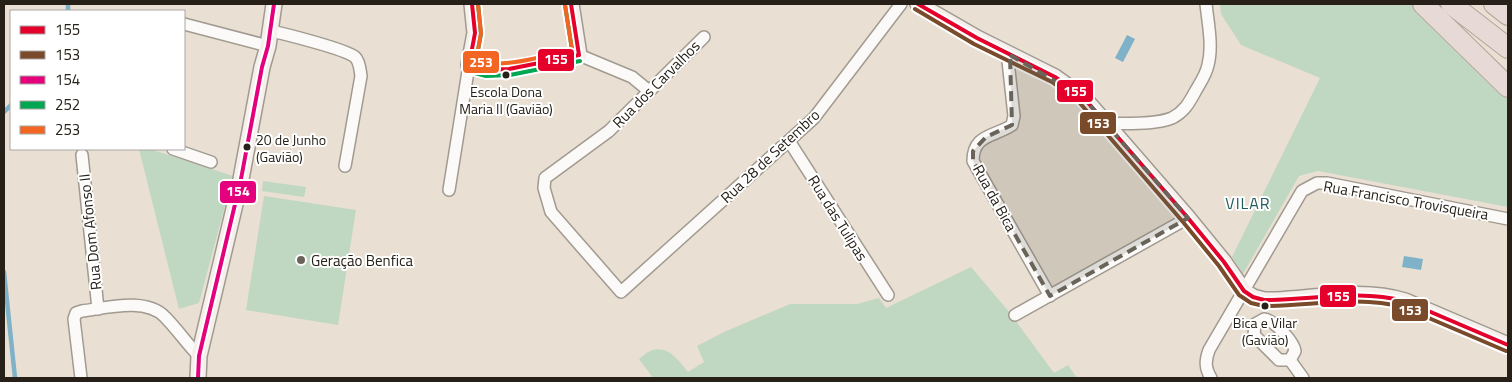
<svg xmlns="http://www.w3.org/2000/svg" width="1512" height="382" viewBox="0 0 1512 382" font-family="'Titillium Web',sans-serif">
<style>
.green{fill:#c0d7c2}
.water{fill:#7fb2c8}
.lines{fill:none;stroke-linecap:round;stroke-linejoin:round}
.stream{stroke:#7fb2c8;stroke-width:4.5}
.street-casing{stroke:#a19a90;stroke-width:14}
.secondary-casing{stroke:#a19a90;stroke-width:18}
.highway-casing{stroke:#b5a49a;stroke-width:22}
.street{stroke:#fcfaf8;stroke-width:11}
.secondary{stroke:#f6f0ed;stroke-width:15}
.highway{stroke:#e7d9d5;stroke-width:20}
.bus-1-casing{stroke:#fff;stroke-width:8}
.bus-2-casing{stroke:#fff;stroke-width:8}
.bus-3-casing{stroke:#fff;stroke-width:8}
.bus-4-casing{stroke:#fff;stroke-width:8}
.bus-5-casing{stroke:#fff;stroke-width:8}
.bus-1{stroke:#e4002b;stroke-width:4}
.bus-2{stroke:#7a4b2a;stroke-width:4}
.bus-3{stroke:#e5007d;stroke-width:4}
.bus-4{stroke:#00a651;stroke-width:4}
.bus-5{stroke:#f26522;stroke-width:4}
.marked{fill:#6a6359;fill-opacity:0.2;stroke:#6a6359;stroke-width:4;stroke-dasharray:10 6;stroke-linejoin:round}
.bus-dot{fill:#262018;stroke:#fff;stroke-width:2}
.poi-dot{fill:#6a6359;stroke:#fff;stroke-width:2}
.labels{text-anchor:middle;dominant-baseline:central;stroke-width:4;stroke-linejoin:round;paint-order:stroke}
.bus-label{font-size:14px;fill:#262018;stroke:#fff}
.street-label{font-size:15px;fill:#262018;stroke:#fff}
.poi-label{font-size:15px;fill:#262018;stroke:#fff;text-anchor:start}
.neighbourhood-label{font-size:16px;letter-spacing:1px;fill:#225d5d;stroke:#fff}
.line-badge{stroke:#fff;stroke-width:2}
.badge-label{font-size:14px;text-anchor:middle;font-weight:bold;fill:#fff}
</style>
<rect width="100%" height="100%" fill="#e9e0d3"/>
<!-- green -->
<g class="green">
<polygon points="1220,4 1411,4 1508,97 1508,207 1318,171 1299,176 1243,274 1232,257 1320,78 1241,45 1221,14"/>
<polygon points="139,149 150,149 233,176 199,303 179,309"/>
<polygon points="263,181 306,187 304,197 262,191"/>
<polygon points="264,196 356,210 338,325 246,310"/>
<path d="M971 267 1010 313 1054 373 1068 365 1077 378H653L639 359C643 356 648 351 653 350 669 346 679 361 688 372L704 362 697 346 724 332 790 304H857L879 298 886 308Z"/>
</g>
<!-- water -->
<g class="water">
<polygon points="1127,35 1135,39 1123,62 1115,58"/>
<polygon points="1404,256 1423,259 1421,270 1402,267"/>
</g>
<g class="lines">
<!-- stream -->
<g class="stream">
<polyline points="68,11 68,4"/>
<polyline points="4,112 11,105"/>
<polyline points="4,272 15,378"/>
</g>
<!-- street casing -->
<g class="street-casing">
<g id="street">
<polyline points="184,24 268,46"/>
<path d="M271 31C285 34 345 49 355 57 360 62 360 70 361 76L345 166"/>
<polyline points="704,37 609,131 545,178 544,188 551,212 621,292 814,118 901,4"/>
<polyline points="579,55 632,77 649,91"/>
<path d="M1010 55 1008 61 1014 116 1012 125C994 137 973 134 973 161L1050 296"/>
<path d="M1108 124C1126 123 1155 125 1172 118 1184 112 1189 103 1195 92 1200 83 1206 75 1208 65 1213 46 1208 23 1206 4"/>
<polyline points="789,141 888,295"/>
<polyline points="173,149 211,162"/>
<polyline points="82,155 98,309"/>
<polyline points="449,190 469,65"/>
<polyline points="1015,315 1188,218"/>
<path d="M1264 319C1274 320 1294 342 1295 351L1290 360H1279L1254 335 1255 324Z"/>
<polyline points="1290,360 1303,378"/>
<path d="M81 378 74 319 76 313 82 311C106 308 146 297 165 317 177 329 187 344 199 356"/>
<path d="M1211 378C1205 368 1205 361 1209 350L1302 191 1317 183H1327L1508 219"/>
</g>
</g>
<!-- secondary casing -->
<g class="secondary-casing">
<g id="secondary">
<polyline points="472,4 475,33 469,65 486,70 509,69 579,55 571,4"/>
<path d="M918 4 977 38 1055 77 1083 97 1188 218 1224 262 1244 291 1253 297 1264 300H1276C1317 298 1365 288 1405 301L1508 345"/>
<polyline points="198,378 199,356 241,179 262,67 268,46 274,4"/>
</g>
</g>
<!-- highway casing -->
<g class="highway-casing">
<g id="highway">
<polyline points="1423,4 1508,87"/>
<polyline points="1451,4 1508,48"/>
<polyline points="1494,4 1508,15"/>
</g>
</g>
<!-- street -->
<use href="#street" class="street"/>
<!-- secondary -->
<use href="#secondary" class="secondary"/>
<!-- highway -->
<use href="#highway" class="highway"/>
<!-- bus-1 casing -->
<g class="bus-1-casing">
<g id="bus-1">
<polyline points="472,4 475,33 469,65 486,70 509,69 579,55 571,4"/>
<path d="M918 4 977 38 1055 77 1083 97 1188 218 1224 262 1244 291 1253 297 1264 300C1312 300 1358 289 1405 301L1508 345"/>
</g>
</g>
<!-- bus-2 casing -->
<g class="bus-2-casing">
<path id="bus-2" d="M915 9 974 44 1052 82 1079 102 1183 222 1219 266 1239 295 1251 303 1264 306C1311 306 1357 295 1403 307L1506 351"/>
</g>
<!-- bus-3 casing -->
<g class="bus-3-casing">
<polyline id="bus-3" points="198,378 199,356 241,179 262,67 268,46 274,4"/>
</g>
<!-- bus-4 casing -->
<g class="bus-4-casing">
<g id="bus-4">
<polyline points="565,5 573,56"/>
<polyline points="475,66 481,34 478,4"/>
<polyline points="467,71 486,76 510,75 580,61"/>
</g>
</g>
<!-- bus-5 casing -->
<g class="bus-5-casing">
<path id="bus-5" d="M478 4 481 33 476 61C505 69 543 56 572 50L565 5"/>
</g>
<!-- bus-1 -->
<use href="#bus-1" class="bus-1"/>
<!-- bus-2 -->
<use href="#bus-2" class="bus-2"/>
<!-- bus-3 -->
<use href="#bus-3" class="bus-3"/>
<!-- bus-4 -->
<use href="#bus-4" class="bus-4"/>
<!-- bus-5 -->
<use href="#bus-5" class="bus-5"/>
</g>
<!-- marked area -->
<path class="marked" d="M1010 55 1083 97 1188 218 1050 296 973 161V151L986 137 1012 125Z"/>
<!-- markers -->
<g class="bus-dot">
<circle cx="506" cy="75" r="4.5"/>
<circle cx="247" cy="147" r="4.5"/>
<circle cx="1265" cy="306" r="4.5"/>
</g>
<circle class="poi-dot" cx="301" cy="260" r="5"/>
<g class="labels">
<!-- bus labels -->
<g class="bus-label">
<text x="506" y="91">Escola Dona<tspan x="506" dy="17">Maria II (Gavião)</tspan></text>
<text x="256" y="139" text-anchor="start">20 de Junho<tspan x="256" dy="17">(Gavião)</tspan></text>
<text x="1265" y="322">Bica e Vilar<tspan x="1265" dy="17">(Gavião)</tspan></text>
</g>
<!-- street labels -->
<g class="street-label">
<text transform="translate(656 84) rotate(-45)">Rua dos Carvalhos</text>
<text transform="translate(770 156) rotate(-43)">Rua 28 de Setembro</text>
<text transform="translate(995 198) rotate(61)">Rua da Bica</text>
<text transform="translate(1406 200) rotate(10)">Rua Francisco Trovisqueira</text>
<text transform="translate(838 218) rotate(58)">Rua das Tulipas</text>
<text transform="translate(90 232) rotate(-96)">Rua Dom Afonso II</text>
</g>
<!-- poi labels -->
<g class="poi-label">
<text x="311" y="260">Geração Benfica</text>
</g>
<!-- neighbourhood labels -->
<g class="neighbourhood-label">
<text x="1248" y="203">VILAR</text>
</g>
</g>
<g class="line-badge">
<rect x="537" y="48" width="38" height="24" rx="5" fill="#e4002b"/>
<rect x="462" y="50" width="38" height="24" rx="5" fill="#f26522"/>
<rect x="1056" y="79" width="38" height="24" rx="5" fill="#e4002b"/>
<rect x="1079" y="111" width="38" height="24" rx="5" fill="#7a4b2a"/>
<rect x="219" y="180" width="38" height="24" rx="5" fill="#e5007d"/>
<rect x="1319" y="284" width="38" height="24" rx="5" fill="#e4002b"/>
<rect x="1391" y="298" width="38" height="24" rx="5" fill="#7a4b2a"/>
</g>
<g class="badge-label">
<text x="556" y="64">155</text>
<text x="481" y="67">253</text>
<text x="1075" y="96">155</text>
<text x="1098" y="128">153</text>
<text x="238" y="196">154</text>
<text x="1338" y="301">155</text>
<text x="1410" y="315">153</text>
</g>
<!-- border -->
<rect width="1512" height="382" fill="none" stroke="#262018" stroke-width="10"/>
<!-- legend -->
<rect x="10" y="10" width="175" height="140" fill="#ffffff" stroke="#a8a6a3"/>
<rect x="20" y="26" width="25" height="8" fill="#e4002b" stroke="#a8a6a3"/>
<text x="55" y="35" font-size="15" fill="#262018">155</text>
<rect x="20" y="51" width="25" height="8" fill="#7a4b2a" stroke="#a8a6a3"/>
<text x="55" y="60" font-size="15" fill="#262018">153</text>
<rect x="20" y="76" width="25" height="8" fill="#e5007d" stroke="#a8a6a3"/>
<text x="55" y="85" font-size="15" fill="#262018">154</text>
<rect x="20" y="101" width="25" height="8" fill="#00a651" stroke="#a8a6a3"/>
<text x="55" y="110" font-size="15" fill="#262018">252</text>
<rect x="20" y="126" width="25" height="8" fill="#f26522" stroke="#a8a6a3"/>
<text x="55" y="135" font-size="15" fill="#262018">253</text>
</svg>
